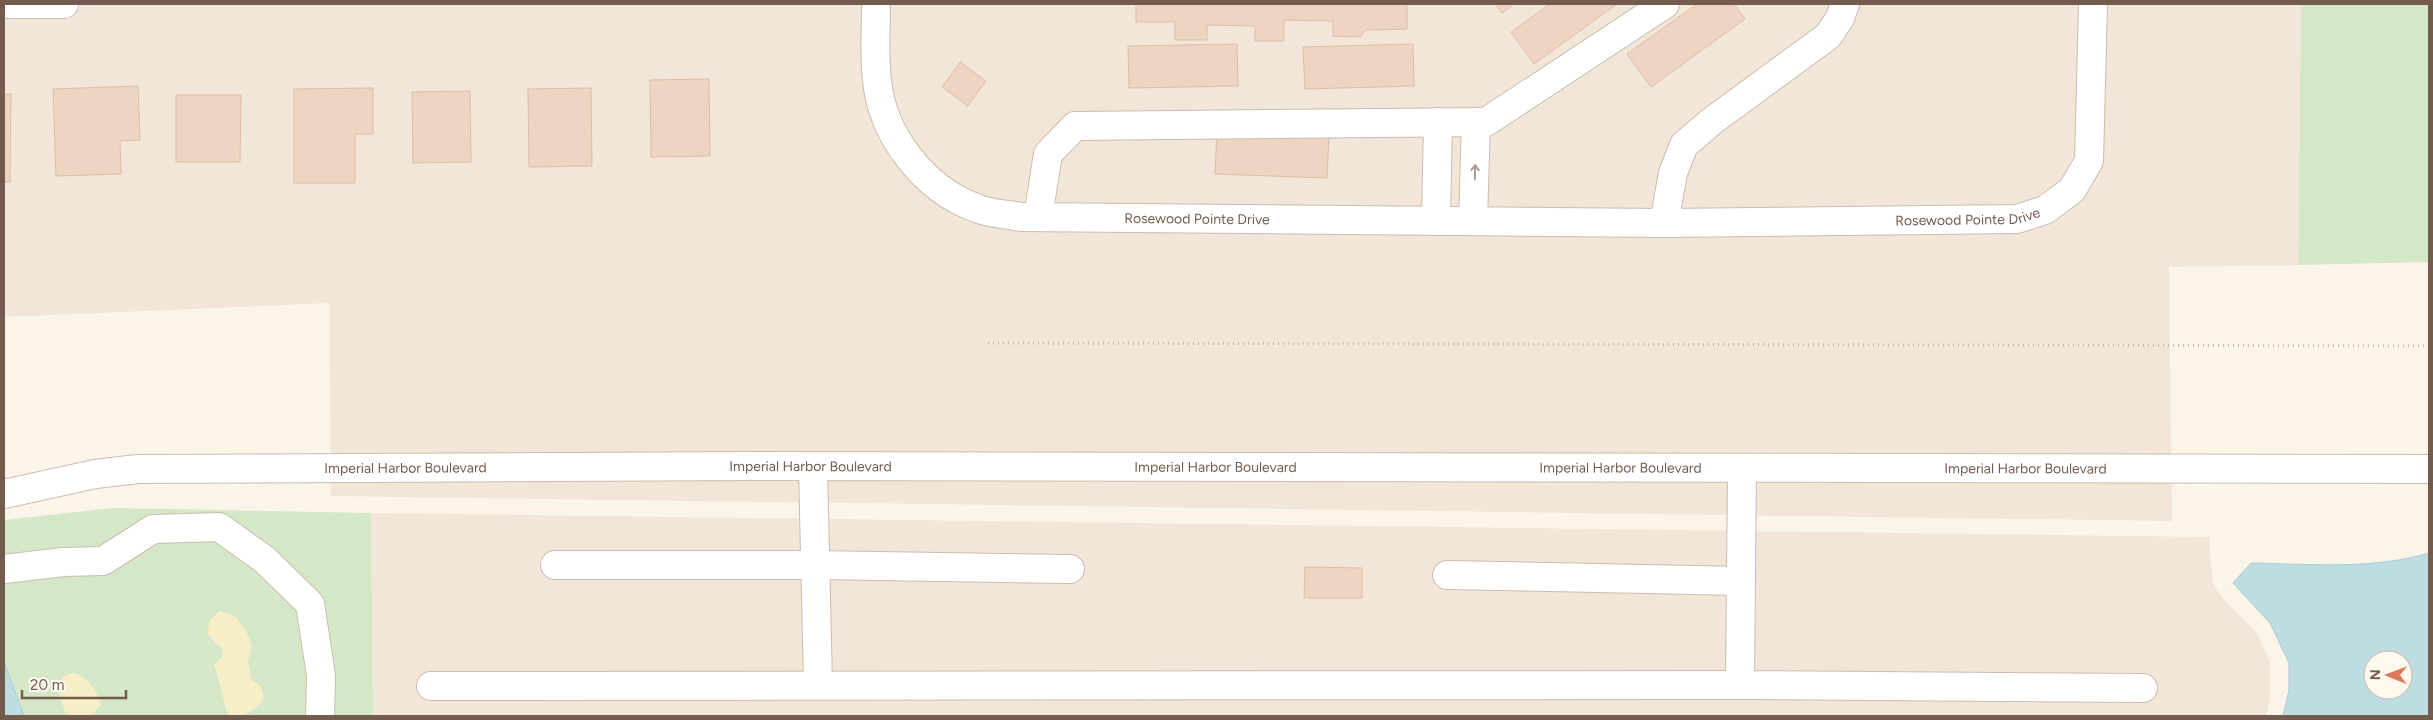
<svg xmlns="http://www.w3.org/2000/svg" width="2433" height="720" viewBox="0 0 2433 720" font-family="Figtree,sans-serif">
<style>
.residential{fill:#f2e6d8}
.green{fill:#d4e8c8}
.sand{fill:#f7edc6}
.water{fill:#bedde3;stroke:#a6ccd4;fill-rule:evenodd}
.building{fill:#eed5c3;stroke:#dfbca4}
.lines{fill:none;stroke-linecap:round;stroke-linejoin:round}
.minor-casing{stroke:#ccbcaf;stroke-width:30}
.path{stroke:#d3b8a5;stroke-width:3;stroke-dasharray:1 4;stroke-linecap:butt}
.minor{stroke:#fff;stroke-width:28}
.oneway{stroke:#ab9d95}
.labels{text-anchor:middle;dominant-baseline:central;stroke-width:4.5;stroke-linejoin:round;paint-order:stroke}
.street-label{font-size:14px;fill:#735c4e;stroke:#fef8ef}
</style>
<rect width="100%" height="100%" fill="#fbf4e9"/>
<!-- residential -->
<g class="residential">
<polygon points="4,4 2301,4 2298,265 2169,267 2172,521 331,496 329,303 4,317"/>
<polygon points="371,513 2210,537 2210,555 2213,585 2225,601 2257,633 2270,662 2270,697 2266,716 373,716"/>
</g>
<!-- green -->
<g class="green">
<polygon points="2301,4 2429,4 2429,262 2298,265"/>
<polygon points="113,508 371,513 373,716 4,716 4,520"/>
</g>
<!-- sand -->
<g class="sand">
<path d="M220 611 235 616 246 631 252 645 248 662 251 679 261 687 264 699C254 712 245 717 228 716L214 664 222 657 223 649 215 643 207 633 210 620Z"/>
<path d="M75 673C90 680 96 689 101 705L90 716H72L65 712 57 686 64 676Z"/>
</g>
<!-- water -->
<g class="water">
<path d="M2429 553V716H2283L2289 690V663L2270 623 2233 583 2251 563C2310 564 2372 570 2429 553ZM2373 660H2403V690H2373Z"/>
<polygon points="4,662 24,716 4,716"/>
</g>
<!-- building -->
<g class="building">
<polygon points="1136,4 1407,4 1407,29 1366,30 1360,37 1333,36 1333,21 1284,20 1284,41 1255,41 1255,26 1207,25 1207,40 1175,40 1175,22 1136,22"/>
<polygon points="1495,4 1514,4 1502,13"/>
<polygon points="1550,4 1617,4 1534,64 1511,32"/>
<polygon points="1697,4 1734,4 1745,19 1651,87 1627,54"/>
<polygon points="1237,44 1238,86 1129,88 1128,46"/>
<polygon points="1413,44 1414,86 1305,89 1303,47"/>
<polygon points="960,62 986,81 968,106 942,87"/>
<polygon points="709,79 710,156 651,157 650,80"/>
<polygon points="138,86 140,140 120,141 121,174 56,176 53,89"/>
<polygon points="373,88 373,134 355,134 355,183 294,183 294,89"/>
<polygon points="591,88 592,166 529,167 528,89"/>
<polygon points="470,91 471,162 413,163 412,92"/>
<polygon points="4,94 11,94 10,182 4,182"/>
<polygon points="176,95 241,95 240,162 176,162"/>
<polygon points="1217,129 1329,133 1327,178 1215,174"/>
<polygon points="1305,567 1362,568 1362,598 1304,598"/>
</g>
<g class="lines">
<!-- minor casing -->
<g class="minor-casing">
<g id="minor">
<polyline points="4,4 64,4"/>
<path id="s1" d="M876 4C876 29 874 55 877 80 882 135 924 189 976 208 990 214 1006 214 1021 217L1664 223 2017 219 2045 210 2072 190 2089 161 2093 4"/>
<polyline points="1038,217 1048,154 1075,126 1486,122 1665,4"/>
<polyline points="1436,221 1438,122"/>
<polyline points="1473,221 1476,122"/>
<polyline points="1664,223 1673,173 1684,145 1712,121 1828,36 1840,18 1845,4"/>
<polyline points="813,467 818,685"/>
<polyline points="1742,468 1740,685 2143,688"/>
<path id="s2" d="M4 494 95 474 138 469 752 466 2429 469"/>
<polyline points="555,565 815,565 1070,569"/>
<polyline points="4,569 63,562 103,561 153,529 219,527 265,560 310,604 321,675 320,716"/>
<polyline points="1447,575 1741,581"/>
<polyline points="431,686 1740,685"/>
</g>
</g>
<!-- path -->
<polyline class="path" points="988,343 2429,346"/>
<!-- minor -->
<use href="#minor" class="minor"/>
</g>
<!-- one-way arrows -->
<defs><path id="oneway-shaft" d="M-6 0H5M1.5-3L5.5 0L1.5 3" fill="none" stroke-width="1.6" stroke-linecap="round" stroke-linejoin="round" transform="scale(1.25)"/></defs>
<use class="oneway" href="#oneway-shaft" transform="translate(1475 172) rotate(-89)"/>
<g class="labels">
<!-- street labels -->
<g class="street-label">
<text stroke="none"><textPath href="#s1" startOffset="1239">Rosewood Pointe Drive</textPath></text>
<text stroke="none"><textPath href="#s1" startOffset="468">Rosewood Pointe Drive</textPath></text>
<text stroke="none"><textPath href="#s2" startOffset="809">Imperial Harbor Boulevard</textPath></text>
<text stroke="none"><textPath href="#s2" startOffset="404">Imperial Harbor Boulevard</textPath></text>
<text stroke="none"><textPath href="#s2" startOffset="1214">Imperial Harbor Boulevard</textPath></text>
<text stroke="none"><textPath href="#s2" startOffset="1619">Imperial Harbor Boulevard</textPath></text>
<text stroke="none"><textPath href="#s2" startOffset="2024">Imperial Harbor Boulevard</textPath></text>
</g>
</g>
<!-- border -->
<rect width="2433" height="720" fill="none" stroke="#735c4e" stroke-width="10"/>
<!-- north arrow -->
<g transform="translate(2388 675) rotate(271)"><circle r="24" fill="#fef8ef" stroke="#c6baaf"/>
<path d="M0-4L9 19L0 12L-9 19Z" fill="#da7858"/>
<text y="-8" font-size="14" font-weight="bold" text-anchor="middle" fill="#735c4e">N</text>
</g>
<!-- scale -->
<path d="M22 690v8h104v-8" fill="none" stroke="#735c4e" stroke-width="2.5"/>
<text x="30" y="690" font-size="15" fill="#735c4e" stroke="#fef8ef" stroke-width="4" paint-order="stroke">20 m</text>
</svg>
